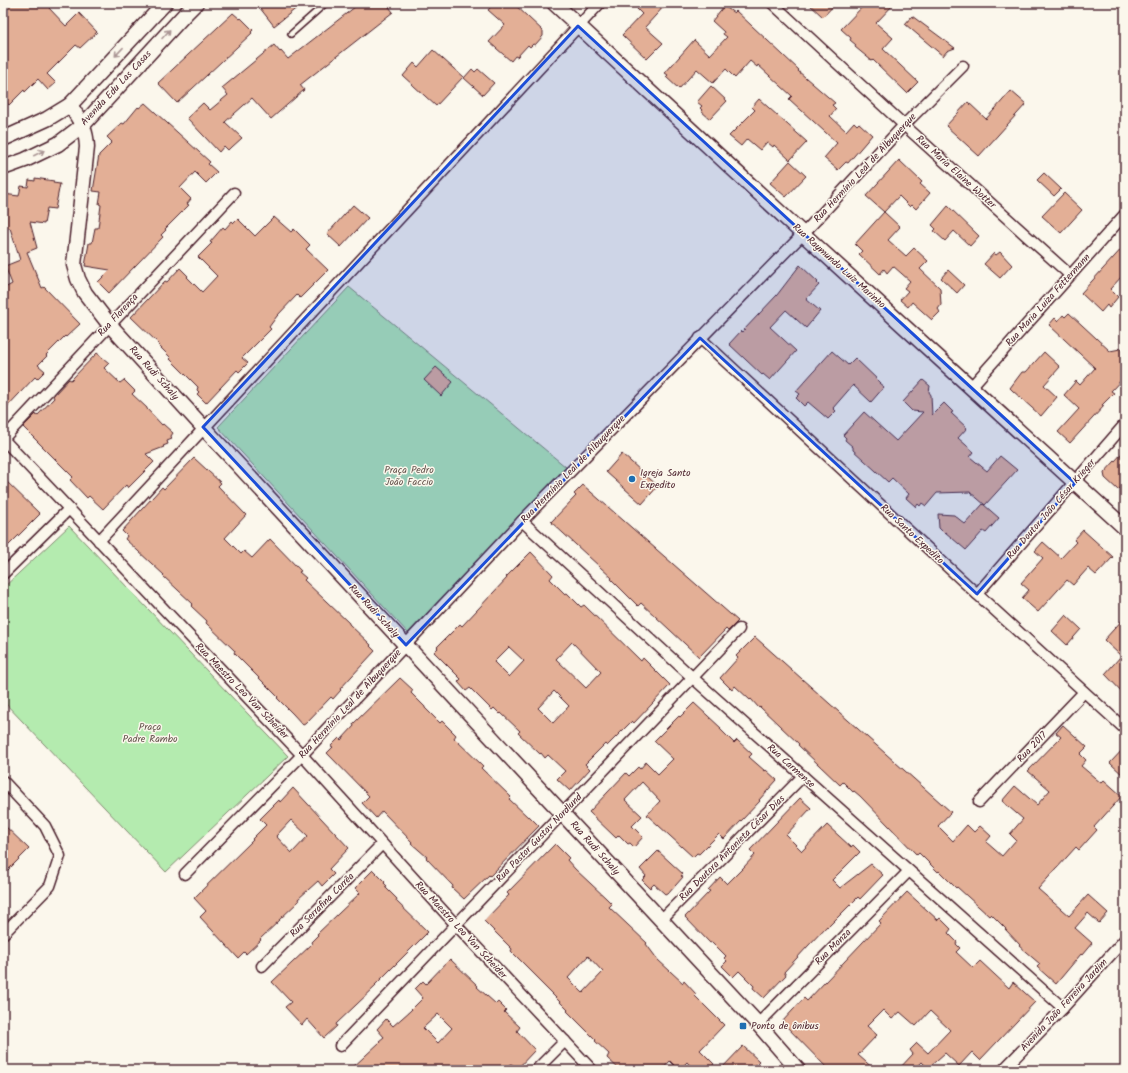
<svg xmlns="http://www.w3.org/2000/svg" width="1128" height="1073" viewBox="0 0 1128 1073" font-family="Kalam,sans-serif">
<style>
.green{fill:#b4ebaf;stroke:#7f856d}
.building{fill:#e3af96;stroke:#4a1f2b;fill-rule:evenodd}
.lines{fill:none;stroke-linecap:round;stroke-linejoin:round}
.lane-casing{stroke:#4a1f2b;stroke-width:8}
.street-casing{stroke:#4a1f2b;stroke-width:13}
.secondary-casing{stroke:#4a1f2b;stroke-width:17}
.lane{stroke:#fbf7ec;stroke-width:5}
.street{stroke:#fbf7ec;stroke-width:10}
.secondary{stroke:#fbf7ec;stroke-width:14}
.oneway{stroke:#ab9695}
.marked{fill:#1d4ed8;fill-opacity:0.2;stroke:#1d4ed8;stroke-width:3;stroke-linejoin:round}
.poi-dot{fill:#1f6fb2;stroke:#fbf7ec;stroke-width:1.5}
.labels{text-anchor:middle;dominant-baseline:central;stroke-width:3;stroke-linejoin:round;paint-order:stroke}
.street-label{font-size:10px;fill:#4a1f2b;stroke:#fbf7ec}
.park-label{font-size:10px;fill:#64524c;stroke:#fbf7ec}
.poi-label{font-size:10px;fill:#4a1f2b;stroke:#fbf7ec;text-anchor:start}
</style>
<rect width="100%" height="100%" fill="#fbf7ec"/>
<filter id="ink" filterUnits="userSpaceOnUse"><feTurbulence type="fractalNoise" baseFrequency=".025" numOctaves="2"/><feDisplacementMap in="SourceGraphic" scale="8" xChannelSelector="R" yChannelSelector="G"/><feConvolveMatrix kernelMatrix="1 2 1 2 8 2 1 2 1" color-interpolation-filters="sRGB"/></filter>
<g filter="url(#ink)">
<!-- green -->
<g class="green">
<polygon points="349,287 566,467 408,633 218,427"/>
<polygon points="69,526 288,756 166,872 3,701 3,588"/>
</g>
<!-- building -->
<g class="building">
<polygon points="3,3 53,3 49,8 66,26 79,13 97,32 80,48 76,45 47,74 56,83 48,90 38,79 25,92 24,90 9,105 3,99"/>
<polygon points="256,3 303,3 274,26"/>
<polygon points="360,3 386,3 393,12 300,85 304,90 271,119 252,98 225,122 242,138 232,147 231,147 228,150 224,146 219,152 187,118 203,103 210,110 228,95 222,88 274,45 280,52 281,51 288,59"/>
<polygon points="494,3 513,3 543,31 543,36 535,45 533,44 530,47 528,45 517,57 515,56 511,61 489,42 505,25 488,10"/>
<polygon points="642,3 667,3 645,27 663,43 647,59 622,35 642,14 637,9"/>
<polygon points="808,3 836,3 823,17"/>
<polygon points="866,3 895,3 876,23 893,38 883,49 918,82 907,93 873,60 872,61 855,47 856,45 850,40 851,38 841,29"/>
<polygon points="724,6 734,13 736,11 799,70 798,71 835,103 832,105 836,109 830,116 846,131 854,122 857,125 859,123 872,135 848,163 846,162 838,170 824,158 837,143 789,99 792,96 758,65 757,67 750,61 735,78 726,69 713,83 697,69 679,89 666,77 668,75 665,73 694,40 710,55 727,37 723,34 724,32 712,21"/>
<polygon points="233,13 240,19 241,18 253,30 251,32 252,33 177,103 158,83"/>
<polygon points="912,16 924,25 955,48 947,51 943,56 905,24"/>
<polygon points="433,50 463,77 436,106 403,76 414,63 418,67"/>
<polygon points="472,69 475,72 478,69 494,83 483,95 464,78"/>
<polygon points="711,86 727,101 710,119 701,111 702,110 700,108 702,106 697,102"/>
<polygon points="1011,91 1026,104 979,156 946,126 968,102 986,119"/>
<polygon points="759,99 807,142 790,160 774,145 773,147 767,142 760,150 747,139 741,146 729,136 755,110 752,107"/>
<polygon points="145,103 210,162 208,164 217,172 206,183 195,172 180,188 191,199 187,204 189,205 165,229 166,230 161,235 163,237 109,293 98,282 110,270 85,266 89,243 92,243 95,228 98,228 101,205 99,204 101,192 93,191 99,155 112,142 107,137 122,123 124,124 138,107 139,108"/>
<polygon points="899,160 922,182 920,184 930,193 916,209 912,205 910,207 899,196 884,212 866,196"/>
<polygon points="790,161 806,176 786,197 770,183"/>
<polygon points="1044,173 1061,189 1054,196 1037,180"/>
<polygon points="35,178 54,181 53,183 60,184 55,209 47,208 44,224 30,222 37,248 27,252 42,288 44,287 80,324 66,337 65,336 46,355 47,356 38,365 45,371 37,379 35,377 3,411 3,289 12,284 5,266 20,260 10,228 3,227 3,194 19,196 21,186 28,187 29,180 35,181"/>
<polygon points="1064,193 1082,210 1061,233 1042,216"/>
<polygon points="353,205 368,218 341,247 327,234"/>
<polygon points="948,206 979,236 970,246 954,231 945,241 934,231 936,229 932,225"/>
<polygon points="884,212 900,227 888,240 906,256 914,248 928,261 920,269 940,288 941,305 938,309 940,312 932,320 912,302 908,307 900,300 908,291 904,288 910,281 893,266 887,273 884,269 880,274 859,254 862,251 855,244"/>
<polygon points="274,217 291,232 294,229 310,245 306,249 328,270 300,298 297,295 277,316 269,327 271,329 242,358 248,363 239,372 237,370 206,403 197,394 199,392 197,390 198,387 170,359 171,358 158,345 159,344 131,317 165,281 167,282 180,268 188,276 187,277 202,292 217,276 198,257 212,243 210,242 223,227 225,229 232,221 234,223 238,219 255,236"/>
<polygon points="1125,245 1125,273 1110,289 1118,297 1109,308 1107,305 1101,312 1081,293"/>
<polygon points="1000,252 1012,265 1000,278 984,264 994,253 996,255"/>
<polygon points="800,265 818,282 817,283 819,285 806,299 820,311 806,328 786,310 770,327 796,351 770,380 763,374 762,375 729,344 741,331 742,332 777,295"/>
<polygon points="948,270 964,285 957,293 941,278"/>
<polygon points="1069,313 1110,351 1125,348 1125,376 1111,391 1114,393 1102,405 1104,406 1070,443 1058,432 1079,409 1064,395 1076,381 1080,385 1095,368 1049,325 1055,318 1058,321 1063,315 1065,317"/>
<polygon points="832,351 848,365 855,358 880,382 879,383 884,387 871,402 853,385 833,408 836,411 828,419 808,402 804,406 796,398 800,394 796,391"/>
<polygon points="1044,352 1060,367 1044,385 1057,397 1041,416 1013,391 1010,388 1022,372 1026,372"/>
<polygon points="97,353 109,363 104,368 120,383 124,380 135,391 132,394 147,408 147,409 162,425 163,424 173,433 171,436 172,439 167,441 168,444 163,446 164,447 146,454 154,462 128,488 126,485 103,509 89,496 87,498 70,480 73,477 23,427 36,414 37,416 54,398 53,396 69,379 71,380"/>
<polygon points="436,367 453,382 441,396 424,380"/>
<polygon points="923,380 930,386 929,392 931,395 932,415 944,403 953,412 951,413 967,428 958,438 974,452 970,457 987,471 1000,456 1017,470 985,505 970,492 937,493 926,506 922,503 920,506 918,504 916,507 906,498 909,494 892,478 888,482 876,471 853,450 853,447 845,440 846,438 843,435 864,412 896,441 923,412 912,411 903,402"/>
<polygon points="1125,450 1125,483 1118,490 1105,478 1104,473"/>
<polygon points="622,454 658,486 642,504 606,472"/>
<polygon points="194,458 221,483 218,486 246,515 225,538 241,554 244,551 252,558 270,539 301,571 299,572 306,578 304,580 349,623 349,624 371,645 370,646 375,651 340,689 341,690 333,699 331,697 305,724 303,725 293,714 277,698 278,697 234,653 235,651 206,623 207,621 191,606 193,604 163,576 164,575 125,539 127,536 122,531 162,487 164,489"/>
<polygon points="3,478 40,514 3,551"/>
<polygon points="583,485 738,621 728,631 726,629 699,657 641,603 638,606 611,579 612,578 551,522 576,496 574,494"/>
<polygon points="983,504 999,518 986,533 983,531 966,550 945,532 944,533 939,528 938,514 954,515 965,524"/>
<polygon points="1083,530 1113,557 1096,575 1088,568 1073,585 1067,580 1038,612 1022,598 1029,590 1021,583 1043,558 1035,551 1043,542 1061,558 1076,542 1074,540"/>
<path d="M531 552 553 575 550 579 565 594 567 593 581 607 584 605 641 661 643 658 670 685 634 723 632 721 607 746 605 744 585 764 590 769 570 791 557 779 565 771 548 755 545 758 541 753 540 754 518 733 520 731 501 713 500 714 494 708 492 710 470 688 466 691 458 682 461 679 434 652 438 648 437 647 460 624 462 626 478 609 507 578 506 577ZM572 642 601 672 586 688 556 659ZM509 647 524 661 509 677 494 662ZM554 691 569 706 553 723 538 708Z"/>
<polygon points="1066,615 1081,629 1067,645 1052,631"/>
<polygon points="1125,617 1125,695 1105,674 1121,656 1104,640"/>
<polygon points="755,637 951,812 938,826 953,841 967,825 974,832 980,826 991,836 986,842 1002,856 1016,840 1010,834 1023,819 1002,801 1015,786 1037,805 1050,790 1028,771 1061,737 1056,733 1063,725 1087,747 1080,754 1086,760 1081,766 1101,783 1104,780 1122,796 1094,827 1097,830 1079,850 1076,847 1038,889 1069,916 1088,895 1108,913 1099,923 1088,913 1075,928 1092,943 1082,955 1081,954 1056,984 1037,967 1040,964 1019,946 1020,945 1005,929 1006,929 991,914 989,916 957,887 956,888 939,871 938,872 919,853 917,855 860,796 854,791 853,792 843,782 840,785 798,745 799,744 760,707 759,708 751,699 750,700 735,686 732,690 720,678 738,658 736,656"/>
<polygon points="400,678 413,690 411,693 425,707 425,708 440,723 442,721 456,735 454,738 483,766 481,768 511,797 509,799 528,817 529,816 539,826 490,876 489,875 464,899 452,888 453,886 426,858 427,857 411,843 412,842 382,811 376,818 362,803 369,796 327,753 333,747 331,746 339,738 341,740 354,726 353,724"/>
<polygon points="694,703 721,728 720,729 734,743 737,740 752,754 749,757 765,771 766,770 777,780 759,800 760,801 724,839 719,834 699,854 697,853 693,857 647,815 660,801 642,782 625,800 642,816 632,826 643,837 634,847 630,843 628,844 619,835 616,838 589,812 626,773 629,776 638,767 640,769 646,762 658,774 673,759 654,741 679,716 680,717"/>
<polygon points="1125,747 1125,777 1110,763"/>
<path d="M293 788 349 848 329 869 334 874 322 886 318 881 298 899 299 901 279 920H280L260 939 261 940 246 954 244 952 238 958 200 917 206 911 194 898 253 840 252 839 266 825 260 819 279 800 280 802ZM291 820 308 836 292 853 276 836Z"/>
<polygon points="800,798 811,808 786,835 802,851 827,825 851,847 853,845 860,852 832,880 840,888 871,864 883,875 860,899 858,897 828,927 827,926 808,946 784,972 786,975 764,998 753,988 754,986 739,971 733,977 722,966 727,961 724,958 726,956 712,942 710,943 685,917 710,891 708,890 720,877 727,884 743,868 755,855 750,850"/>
<polygon points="3,824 29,849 3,875"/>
<path d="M555 844 569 858 567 860 575 869 606 898 612 904 609 907 647 943 646 944 658 960 683 983 684 981 696 994 694 995 724 1025 700 1050 714 1064 709 1070H694L687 1062 679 1070 670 1061 662 1070H620L607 1058 609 1054 595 1041 596 1040 567 1011 568 1010 538 980 539 979 511 951 512 949 484 921 509 895 507 893ZM588 956 603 972 583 993 568 978Z"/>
<polygon points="658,851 683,874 681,876 683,877 668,894 667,893 665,894 654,884 650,888 642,880 646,876 640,869"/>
<polygon points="373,870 385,882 384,883 387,886 385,887 397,899 396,901 428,932 375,985 376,986 336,1024 337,1026 324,1038 307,1019 302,1025 285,1007 291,1002 272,982 312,944 311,942 318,935 317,934 360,893 355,888"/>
<polygon points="907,892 938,920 940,918 951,929 948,933 957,942 956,944 960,948 956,952 973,968 980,961 1009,988 1013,982 1035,1002 980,1060 972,1052 959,1066 945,1053 928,1068 922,1062 914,1070 898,1070 913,1054 910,1050 917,1043 928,1053 950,1030 930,1011 916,1026 900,1012 892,1019 883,1010 867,1026 877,1035 858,1055 875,1070 829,1070 782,1022 804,998 807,1001 881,923 879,921"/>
<path d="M450 959 478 986 477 987 496 1004 498 1002 506 1010 504 1012 520 1027 517 1031 535 1050 518 1068 511 1064 505 1070H350L380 1042 379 1041 384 1037 377 1029 386 1019 393 1026 410 1011 423 998 415 989 423 981 426 984ZM438 1014 452 1028 438 1043 423 1028Z"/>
<polygon points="743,1046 759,1061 756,1064 762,1070 720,1070"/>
</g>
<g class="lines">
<!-- lane casing -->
<g class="lane-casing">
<polyline id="lane" points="291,34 326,3"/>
</g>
<!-- street casing -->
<g class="street-casing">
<g id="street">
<polyline points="772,3 904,125 1070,275"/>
<polyline points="700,338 977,594 1125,729"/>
<polyline points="971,387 1125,214"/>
<polyline points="3,439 302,755 456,925 592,1070"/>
<polyline points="3,439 234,193"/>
<polyline points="522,521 693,678 1063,1008"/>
<polyline points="99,541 600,3"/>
<polyline points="3,574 69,509"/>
<polyline points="977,594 1125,424"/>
<polyline points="3,781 45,826 60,856 50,886 3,934"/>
<polyline points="979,802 1084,692"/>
<polyline points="185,874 302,755 522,521 803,234 904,125 963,66"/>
<polyline points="661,920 803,776"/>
<polyline points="262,966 382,844"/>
<polyline points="758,1024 909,871"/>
<polyline points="340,1046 739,629"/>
<polyline points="536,1070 565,1041"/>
<polyline points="1003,1070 1063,1008 1125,939"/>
</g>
</g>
<!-- secondary casing -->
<g class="secondary-casing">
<g id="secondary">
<polyline points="554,3 803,234 1125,528"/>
<path d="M70 105C80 121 86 127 87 147L74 265 78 279 85 293 109 324 203 427 758 1024 798 1070"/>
<polyline points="3,139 47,119 70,105 165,3"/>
<polyline points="3,168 25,160 58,144 83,125 187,12 196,3"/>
</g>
</g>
<!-- lane -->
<use href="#lane" class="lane"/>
<!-- street -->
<use href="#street" class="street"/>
<!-- secondary -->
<use href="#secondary" class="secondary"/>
</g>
<!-- one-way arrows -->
<defs><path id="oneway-shaft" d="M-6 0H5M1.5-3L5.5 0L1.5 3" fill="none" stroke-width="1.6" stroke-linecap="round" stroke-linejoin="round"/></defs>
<g class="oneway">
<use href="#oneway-shaft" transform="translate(166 34) rotate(-48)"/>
<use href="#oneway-shaft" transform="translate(119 52) rotate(133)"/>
<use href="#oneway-shaft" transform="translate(39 153) rotate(-27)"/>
</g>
</g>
<!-- marked area -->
<path class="marked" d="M578 26 1075 483 977 594 700 338 406 645 203 427Z"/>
<!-- markers -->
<g class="poi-dot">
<circle cx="632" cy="479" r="4"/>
<rect x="739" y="1022" width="8" height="8" rx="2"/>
</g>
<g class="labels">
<!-- street labels -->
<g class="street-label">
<text transform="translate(116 88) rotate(-47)">Avenida Edu Las Casas</text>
<text transform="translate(865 168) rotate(-47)">Rua Hermínio Leal de Albuquerque</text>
<text transform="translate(956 172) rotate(42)">Rua Maria Elaine Wotter</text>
<text transform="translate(839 266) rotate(42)">Rua Raymundo Luiz Marinho</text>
<text transform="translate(1048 300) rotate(-48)">Rua Maria Luiza Fettermann</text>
<text transform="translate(118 315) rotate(-47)">Rua Florença</text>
<text transform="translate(154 373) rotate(48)">Rua Rudi Schaly</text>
<text transform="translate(573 469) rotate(-46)">Rua Hermínio Leal de Albuquerque</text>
<text transform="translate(1051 509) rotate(-49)">Rua Doutor João César Krieger</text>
<text transform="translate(912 534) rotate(43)">Rua Santo Expedito</text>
<text transform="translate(374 611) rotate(47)">Rua Rudi Schaly</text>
<text transform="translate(242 691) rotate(46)">Rua Maestro Leo Von Scheider</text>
<text transform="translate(350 704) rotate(-47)">Rua Hermínio Leal de Albuquerque</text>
<text transform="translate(1032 747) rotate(-46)">Rua 2017</text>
<text transform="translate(791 766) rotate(42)">Rua Carmense</text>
<text transform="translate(539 838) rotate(-46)">Rua Pastor Gustav Nordlund</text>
<text transform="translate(595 848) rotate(48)">Rua Rudi Schaly</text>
<text transform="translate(732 848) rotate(-45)">Rua Doutora Antonieta César Dias</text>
<text transform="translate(322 905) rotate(-45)">Rua Serrafina Corrêa</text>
<text transform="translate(461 930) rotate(47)">Rua Maestro Leo Von Scheider</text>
<text transform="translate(833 947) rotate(-45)">Rua Monza</text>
<text transform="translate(1064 1005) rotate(-47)">Avenida João Ferreira Jardim</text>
</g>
<!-- park labels -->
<g class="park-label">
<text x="409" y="470">Praça Pedro<tspan x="409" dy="12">João Faccio</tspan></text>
<text x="150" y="727">Praça<tspan x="150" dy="12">Padre Rambo</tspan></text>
</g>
<!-- poi labels -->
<g class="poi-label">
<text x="640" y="473">Igreja Santo<tspan x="640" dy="12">Expedito</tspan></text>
<text x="751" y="1026">Ponto de ônibus</text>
</g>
</g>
<!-- margin -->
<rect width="1128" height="1073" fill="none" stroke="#fbf7ec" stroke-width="16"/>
<rect x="8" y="8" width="1112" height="1057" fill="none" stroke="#4a1f2b" stroke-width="1.5" filter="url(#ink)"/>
</svg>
